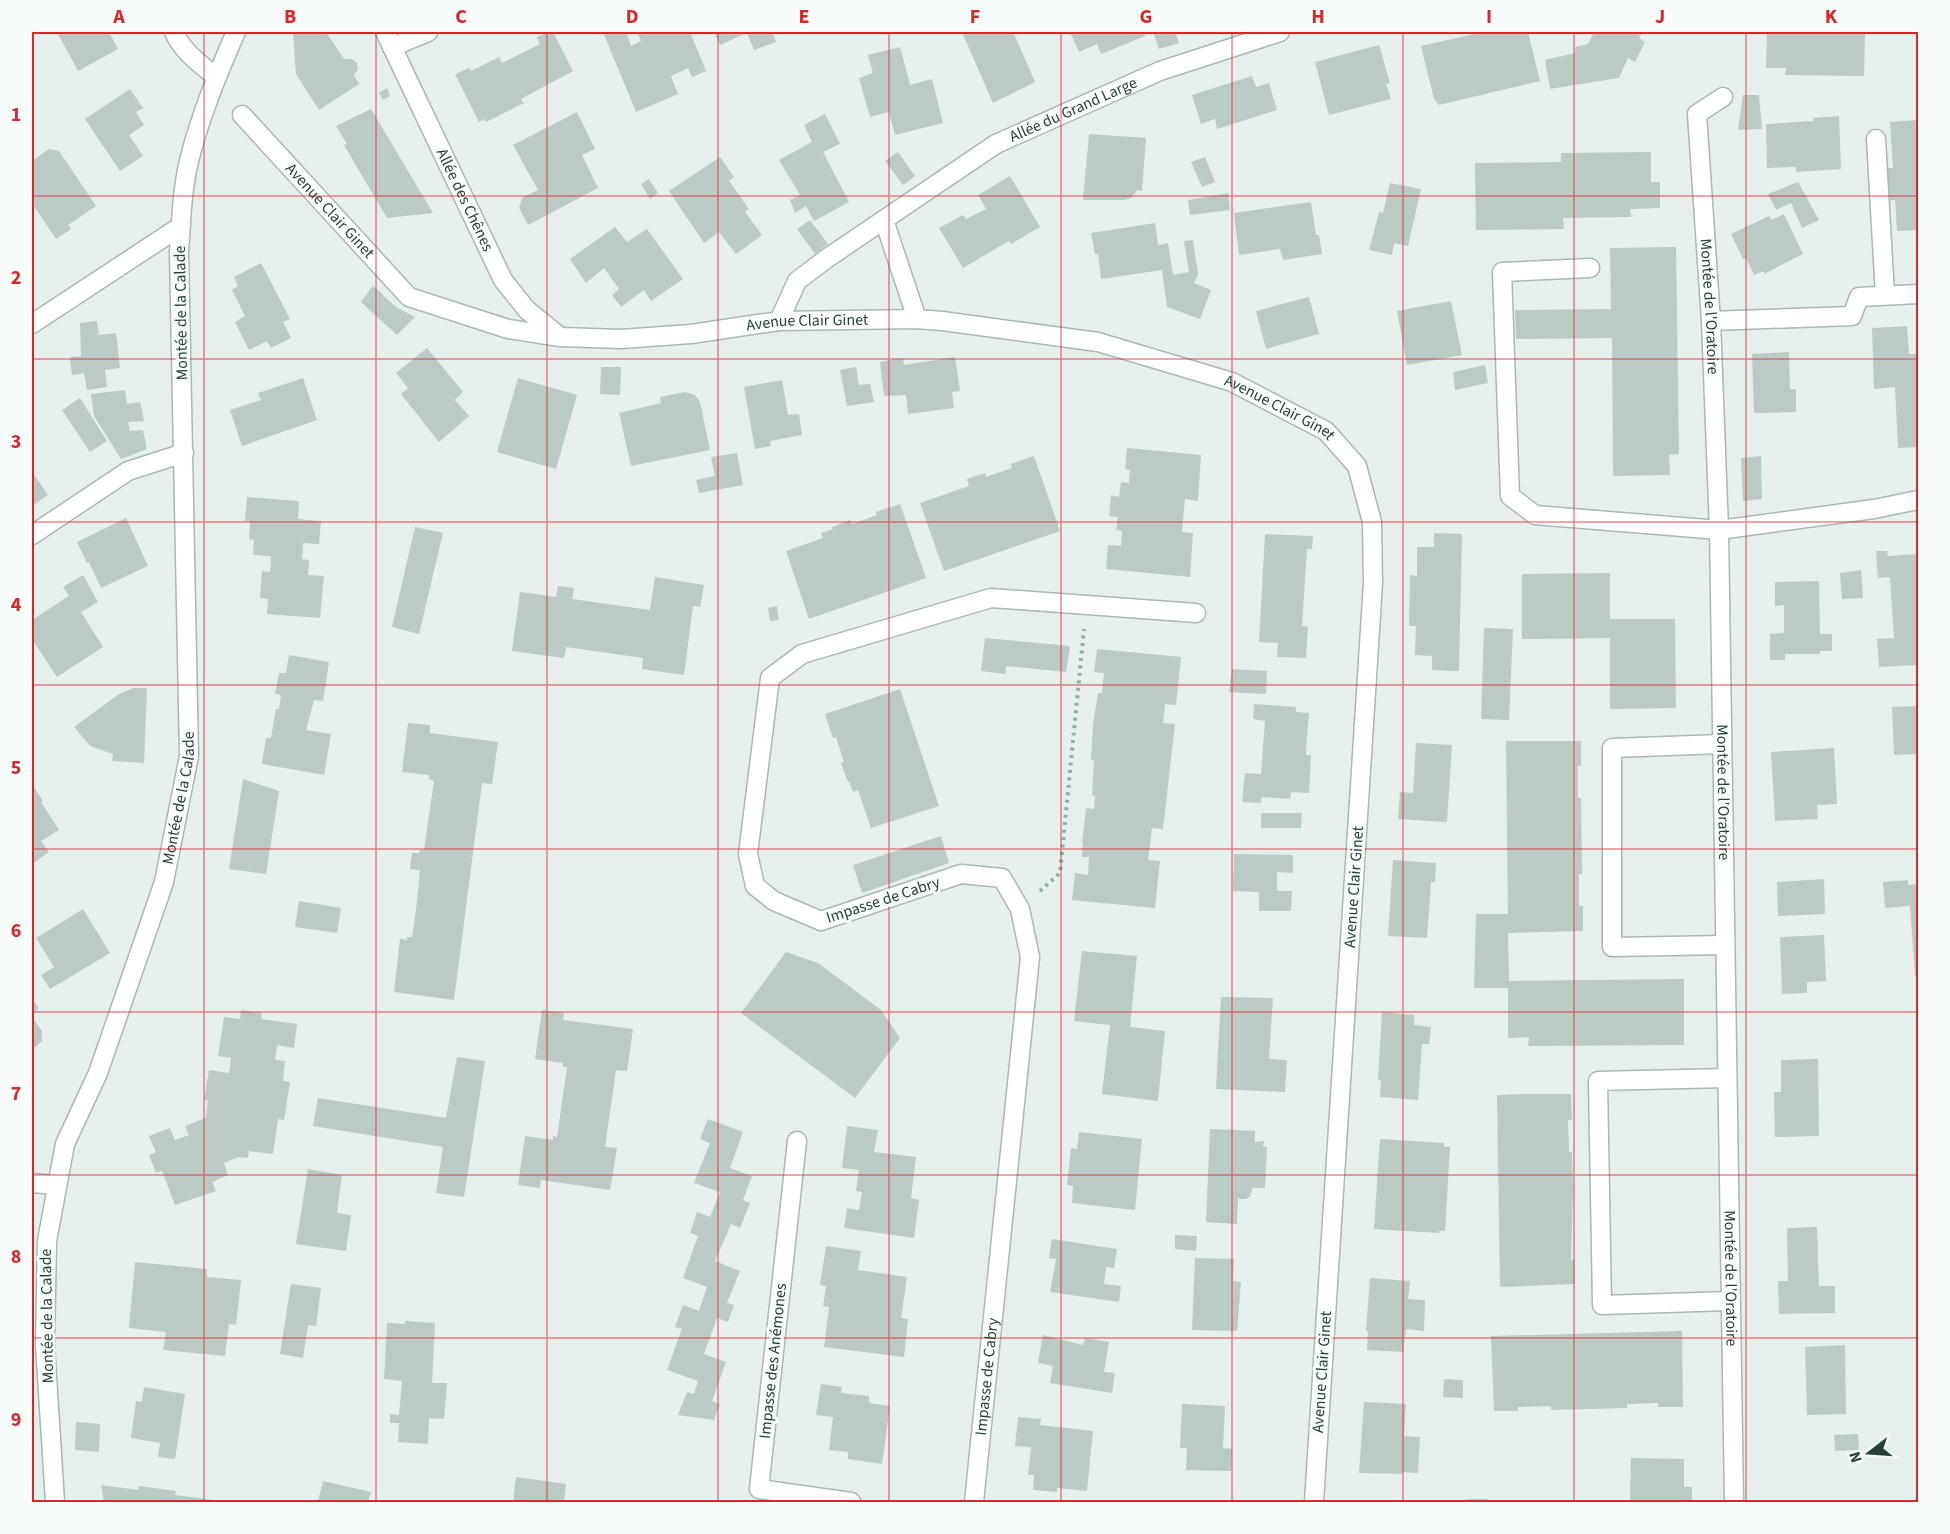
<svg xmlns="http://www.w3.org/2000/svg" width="1950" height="1534" viewBox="0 0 1950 1534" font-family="'Source Sans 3',sans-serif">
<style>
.building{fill:#bbcac4}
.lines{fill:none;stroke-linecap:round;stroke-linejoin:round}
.minor-casing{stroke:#a8b8b2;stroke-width:21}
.path{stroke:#86b3a5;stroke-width:4;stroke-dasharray:3 4.5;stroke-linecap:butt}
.minor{stroke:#fff;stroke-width:18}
.grid{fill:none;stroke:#d62828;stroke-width:1.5;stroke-opacity:0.55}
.labels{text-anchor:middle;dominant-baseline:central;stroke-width:6;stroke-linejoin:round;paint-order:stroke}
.street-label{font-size:16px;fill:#24423a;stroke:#f7fbf9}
.neatline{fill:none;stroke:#d62828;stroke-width:2}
.grid-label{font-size:20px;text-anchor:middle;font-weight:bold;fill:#d62828}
</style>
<rect width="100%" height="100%" fill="#e6efeb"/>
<!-- building -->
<g class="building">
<polygon points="57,32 109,32 118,49 78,71"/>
<polygon points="293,32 326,32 344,59 352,59 357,63 358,69 354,75 359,84 319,110 296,74"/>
<polygon points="549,32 553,32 573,71 521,99 524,103 486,122 484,119 479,122 455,74 469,68 471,71 499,57 502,63 540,44 537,37"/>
<polygon points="603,32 626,32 631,46 641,41 638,34 644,32 690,32 706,71 692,77 688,68 671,76 678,94 636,112"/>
<polygon points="714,32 772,32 776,42 754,50 747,33 720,45"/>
<polygon points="962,32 1013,32 1035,82 993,103"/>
<polygon points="1070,32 1144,32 1145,36 1101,54 1097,44 1079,52"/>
<polygon points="1153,32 1175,32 1179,43 1159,49"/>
<polygon points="1483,32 1528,32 1540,81 1439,105 1434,99 1421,46"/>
<polygon points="1594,32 1642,32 1639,38 1645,42 1635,62 1628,58 1619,78 1550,89 1545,60 1575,53 1575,47 1588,44"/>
<polygon points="1767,32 1865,32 1864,76 1785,75 1786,68 1766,68"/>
<polygon points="1379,45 1390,83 1386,84 1391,99 1329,115 1315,62"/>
<polygon points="900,47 910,85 932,79 943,123 895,135 889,112 870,117 859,78 873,73 868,55"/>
<polygon points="1252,76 1256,87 1269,83 1277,110 1217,129 1215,119 1201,124 1192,95"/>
<polygon points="387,88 390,96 383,100 379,93"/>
<polygon points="130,89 143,108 136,112 144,125 129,135 143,156 120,171 85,119"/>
<polygon points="1743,95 1759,95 1762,129 1738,130"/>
<polygon points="371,109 433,213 387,218 344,145 347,144 336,126"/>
<polygon points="577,112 595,149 582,155 598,188 528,225 519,208 522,198 538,190 513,145"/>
<polygon points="825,114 840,144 823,152 849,202 814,221 806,206 795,213 790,200 800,195 779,160 812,142 804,125"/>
<polygon points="1839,116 1841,169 1796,172 1796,167 1767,168 1766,124 1814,121 1813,118"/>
<polygon points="1918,120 1918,230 1897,231 1895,200 1886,201 1884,168 1893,168 1890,122"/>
<polygon points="1089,134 1146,138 1142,191 1137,190 1131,198 1124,200 1083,200"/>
<polygon points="49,149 59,151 96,206 68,225 71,229 56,239 32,203 32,161"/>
<polygon points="898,152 915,176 903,185 885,161"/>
<polygon points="1651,152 1651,182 1660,182 1660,208 1630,209 1631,217 1563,218 1564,229 1476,230 1475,163 1561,162 1561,153"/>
<polygon points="720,157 734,177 729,181 749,209 745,212 762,235 736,254 719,232 704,243 669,191"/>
<polygon points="1205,157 1215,182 1202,187 1191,162"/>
<polygon points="1010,176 1040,227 1011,244 1009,241 963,268 939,228 963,215 966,219 986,209 978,195"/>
<polygon points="649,179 658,193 650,199 641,184"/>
<polygon points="1798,182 1819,220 1802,228 1791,203 1776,210 1768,194"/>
<polygon points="1390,183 1421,189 1408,246 1394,243 1392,255 1369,250 1379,212 1383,213"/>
<polygon points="1228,193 1230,210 1190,215 1188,200"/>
<polygon points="1311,202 1316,235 1319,235 1322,254 1283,260 1280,249 1239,255 1234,213"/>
<polygon points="1784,214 1803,254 1764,274 1764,271 1754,275 1746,258 1743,259 1731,234 1769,216 1772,220"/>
<polygon points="810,220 828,244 815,254 797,229"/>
<polygon points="1155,223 1158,245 1168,243 1173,275 1189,272 1184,241 1193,240 1198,274 1194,283 1211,290 1200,319 1167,307 1162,270 1101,279 1098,254 1095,254 1091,233"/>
<polygon points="615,227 627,242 647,229 683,279 651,301 644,290 621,307 612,295 619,289 604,268 586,283 570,259"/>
<polygon points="1676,247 1679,454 1669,455 1670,475 1613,476 1612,338 1516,339 1515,310 1611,309 1610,248"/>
<polygon points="261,263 290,319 283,322 291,338 271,348 267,341 249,350 235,322 245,316 232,290 238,286 234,277"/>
<polygon points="373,286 396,307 415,317 397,335 361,302"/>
<polygon points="1309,297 1319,334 1266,349 1256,311"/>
<polygon points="1451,301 1462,355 1407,365 1397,311"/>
<polygon points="97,321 99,335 116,333 120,368 105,370 107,387 87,390 84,373 72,375 70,357 81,356 80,323"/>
<polygon points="1907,326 1909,354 1918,354 1918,447 1898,448 1895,387 1874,389 1872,328"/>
<polygon points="427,348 463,392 455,400 469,416 439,442 401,394 408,388 396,373"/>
<polygon points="1789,352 1790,389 1796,389 1796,412 1754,413 1752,354"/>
<polygon points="955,357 960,391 952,392 954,408 908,414 906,395 884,396 880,362 903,358 904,365"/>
<polygon points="1485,365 1488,383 1455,390 1453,372"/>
<polygon points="601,367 621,367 620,395 600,394"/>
<polygon points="856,367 859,385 870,384 874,402 847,406 840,370"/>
<polygon points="303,378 317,420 242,446 230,410 261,400 258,393"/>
<polygon points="518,378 577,395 556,469 497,452"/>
<polygon points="782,380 788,415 799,414 802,435 770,441 771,446 755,449 744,387"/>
<polygon points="125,390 127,404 140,402 144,421 128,422 130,431 143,430 147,449 121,459 94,416 91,394"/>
<polygon points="685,392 695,395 700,402 710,450 631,466 619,413 661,403 660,397"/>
<polygon points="80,398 107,441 90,452 62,410"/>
<polygon points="1127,448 1201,455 1198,501 1185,499 1182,532 1193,533 1190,577 1106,569 1108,545 1121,546 1122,531 1116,530 1118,517 1109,516 1111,495 1119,497 1121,482 1129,483 1130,470 1125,469"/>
<polygon points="737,453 743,485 699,493 696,480 715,476 711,457"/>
<polygon points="1034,456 1060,531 944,571 920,503 969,486 967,479 985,473 986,477 1012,468 1011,464"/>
<polygon points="1761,456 1762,499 1743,501 1741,458"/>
<polygon points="32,472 48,495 32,506"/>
<polygon points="247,497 299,501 298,519 321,521 319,544 303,543 302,559 309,560 308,575 324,576 320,618 267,614 268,599 260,598 262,571 270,572 271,556 253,555 254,540 249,539 250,521 245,521"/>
<polygon points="900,504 926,578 809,619 786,551 823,538 821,533 833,529 832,527 850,520 852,524 877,515 876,512"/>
<polygon points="126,518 148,566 101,588 89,562 87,563 77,542"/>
<polygon points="415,527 443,533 419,634 392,627"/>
<polygon points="1434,533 1462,534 1459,671 1432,670 1432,656 1415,655 1416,626 1409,626 1410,575 1417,576 1417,547 1434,547"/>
<polygon points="1265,534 1313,536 1312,549 1307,549 1302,626 1308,627 1306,658 1277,657 1278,643 1259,642"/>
<polygon points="1876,551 1887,551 1888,556 1918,554 1918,665 1879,667 1877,639 1894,638 1890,577 1878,578"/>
<polygon points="1861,570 1863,598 1842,599 1840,573"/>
<polygon points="1610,573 1610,619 1675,619 1676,708 1610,709 1610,638 1522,639 1522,574"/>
<polygon points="83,575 98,602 81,612 103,647 57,677 34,642 32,644 32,620 69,596 63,587"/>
<polygon points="655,577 704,585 700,607 693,606 684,675 642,669 643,658 566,647 564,658 512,651 520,592 556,597 558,586 574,588 572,599 650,610"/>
<polygon points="1819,581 1820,634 1832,634 1832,651 1820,651 1820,654 1785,654 1785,660 1770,660 1770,634 1784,633 1784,605 1775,606 1775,582"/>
<polygon points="777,606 779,620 770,621 768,608"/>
<polygon points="1484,628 1513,629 1509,720 1481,719"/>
<polygon points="985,638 1070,646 1066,672 1006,666 1006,674 981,671"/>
<polygon points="1097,649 1181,657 1176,705 1165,704 1163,723 1175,724 1163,829 1152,828 1148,860 1160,861 1155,908 1072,900 1075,873 1088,875 1089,857 1082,857 1083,843 1082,843 1086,808 1094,809 1095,796 1092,795 1094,760 1091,760 1093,724 1098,693 1102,693 1104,673 1094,672"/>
<polygon points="289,655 329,662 323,701 314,700 306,730 331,734 324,775 262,764 266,738 271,738 276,709 279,709 281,695 275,694 279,673 286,673"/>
<polygon points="1232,669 1267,671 1266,694 1229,692"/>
<polygon points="133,688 147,688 144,763 112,761 113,754 90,746 74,727 119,694"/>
<polygon points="900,689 939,806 871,828 858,790 853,792 849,781 848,782 841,763 844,762 836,737 833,738 825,714"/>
<polygon points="1254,704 1296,707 1296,712 1309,713 1306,751 1306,755 1311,755 1309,793 1291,792 1290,799 1261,797 1261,803 1242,802 1245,773 1261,774 1265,721 1253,719"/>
<polygon points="1918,706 1918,754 1894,755 1892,707"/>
<polygon points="408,723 430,725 430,733 498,742 492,784 482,783 454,1000 394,992 400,939 407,940 407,937 412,937 417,902 420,870 410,869 412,853 419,853 420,850 424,850 434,781 429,779 429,775 402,772"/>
<polygon points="1506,741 1581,741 1581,766 1578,766 1578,798 1581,798 1582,874 1579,874 1579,906 1583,906 1583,931 1508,933 1509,981 1684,979 1684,1045 1528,1046 1529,1037 1508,1038 1508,988 1474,988 1476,914 1508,914"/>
<polygon points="1416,743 1452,745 1447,822 1398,819 1400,792 1413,793"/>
<polygon points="1834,748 1837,804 1817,805 1818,819 1775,821 1771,752"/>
<polygon points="243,779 279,791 266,874 229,869"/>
<polygon points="32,784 43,801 41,802 59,830 41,841 49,852 32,864"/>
<polygon points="1261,813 1302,813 1301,828 1261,828"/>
<polygon points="941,836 949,863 862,893 853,865"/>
<polygon points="1234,854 1293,855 1293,873 1277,872 1277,891 1292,891 1291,911 1259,911 1259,892 1233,891"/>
<polygon points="1393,860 1436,863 1435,882 1431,882 1427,938 1388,936"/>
<polygon points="1824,879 1825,914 1778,916 1777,882"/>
<polygon points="1908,880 1908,885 1918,884 1918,976 1915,976 1910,906 1885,908 1883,882"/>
<polygon points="299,901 341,908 337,933 295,927"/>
<polygon points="83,909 110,953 50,989 41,975 54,967 36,938"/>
<polygon points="1824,935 1826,981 1807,982 1807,993 1782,994 1780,937"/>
<polygon points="1082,951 1137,956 1130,1027 1165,1031 1158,1101 1102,1094 1110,1025 1074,1021"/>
<polygon points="786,952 818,963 881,1010 900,1038 855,1098 741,1013"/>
<polygon points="1221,997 1273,998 1269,1059 1287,1060 1285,1092 1216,1089"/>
<polygon points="32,999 39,1008 32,1014"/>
<polygon points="241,1010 262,1013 261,1019 297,1024 294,1048 277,1045 275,1060 285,1061 283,1081 290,1082 284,1120 278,1119 273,1154 249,1151 248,1158 238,1157 224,1163 228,1175 212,1182 216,1191 175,1205 162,1171 156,1173 149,1155 156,1152 149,1136 170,1128 175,1140 189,1135 185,1126 206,1118 208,1100 204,1100 209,1070 229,1073 231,1058 218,1056 224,1017 240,1019"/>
<polygon points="542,1010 564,1013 563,1020 633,1029 627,1071 616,1070 605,1147 617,1148 610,1190 541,1180 540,1188 518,1185 525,1136 553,1140 553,1136 557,1137 567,1067 563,1067 563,1063 535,1059"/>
<polygon points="1382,1012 1414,1015 1414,1025 1431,1027 1429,1044 1422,1044 1418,1100 1380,1097 1381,1080 1378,1080"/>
<polygon points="32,1017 42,1031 42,1041 32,1050"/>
<polygon points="457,1057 485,1061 464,1197 436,1193 443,1147 313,1126 318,1098 446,1118"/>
<polygon points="1818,1059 1819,1136 1775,1137 1774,1092 1781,1092 1781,1060"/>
<polygon points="1524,1094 1571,1094 1572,1120 1568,1120 1569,1152 1572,1152 1573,1190 1571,1260 1575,1259 1575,1284 1500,1287 1497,1095"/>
<polygon points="708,1119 743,1132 730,1168 752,1176 743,1200 750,1203 740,1228 731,1224 715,1261 740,1271 727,1303 734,1305 728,1322 717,1318 704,1354 726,1362 712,1401 720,1404 714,1420 678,1415 687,1392 694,1394 698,1381 667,1370 682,1329 675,1327 683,1305 699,1311 707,1287 683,1278 698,1236 690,1233 697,1212 710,1217 720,1192 694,1183 710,1143 700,1139"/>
<polygon points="847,1126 878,1130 874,1152 916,1157 911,1198 919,1200 914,1238 844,1228 847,1208 859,1210 862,1192 856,1191 859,1170 842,1168"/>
<polygon points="1210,1129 1255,1131 1255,1142 1264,1141 1263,1147 1267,1147 1265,1188 1252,1188 1251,1195 1246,1199 1240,1199 1238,1197 1237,1224 1206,1222"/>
<polygon points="1079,1132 1142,1139 1135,1210 1072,1203 1073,1186 1067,1185 1071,1148 1077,1149"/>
<polygon points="1380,1139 1444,1143 1444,1147 1450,1147 1445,1231 1439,1231 1439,1233 1374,1229"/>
<polygon points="308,1169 342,1175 337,1213 351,1215 346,1251 296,1244"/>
<polygon points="1817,1227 1819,1286 1835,1286 1835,1313 1779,1314 1778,1281 1788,1281 1787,1228"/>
<polygon points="1175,1235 1197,1236 1196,1251 1175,1249"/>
<polygon points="1052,1239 1117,1249 1114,1268 1106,1267 1104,1284 1121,1286 1119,1302 1050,1292 1056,1259 1049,1258"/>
<polygon points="826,1246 861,1251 858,1270 907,1277 901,1318 908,1319 904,1357 824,1347 829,1307 823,1306 826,1286 820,1285"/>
<polygon points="1195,1258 1234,1259 1233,1281 1241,1282 1237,1331 1192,1330"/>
<polygon points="135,1262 207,1269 207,1277 241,1280 236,1325 229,1324 225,1356 163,1350 166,1332 129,1328"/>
<polygon points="1370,1278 1410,1281 1408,1299 1425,1300 1424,1331 1406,1329 1403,1352 1367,1350 1368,1331 1366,1331"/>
<polygon points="291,1284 321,1288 316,1326 308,1325 303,1358 280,1354"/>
<polygon points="405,1321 435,1323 432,1383 447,1383 444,1419 429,1418 428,1444 398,1442 399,1423 390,1423 390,1414 399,1415 402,1381 384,1379 387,1323 405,1324"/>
<polygon points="1682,1331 1683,1407 1658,1407 1658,1403 1627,1404 1627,1408 1551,1410 1551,1406 1518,1407 1518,1411 1494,1411 1491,1336"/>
<polygon points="1043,1335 1083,1345 1085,1338 1109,1342 1104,1372 1115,1373 1112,1393 1050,1383 1053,1366 1038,1363"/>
<polygon points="1845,1345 1846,1414 1807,1415 1805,1347"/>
<polygon points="1444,1379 1463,1380 1463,1398 1443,1397"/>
<polygon points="821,1384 842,1387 841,1393 869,1396 869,1403 890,1406 882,1464 848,1459 848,1452 829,1450 833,1417 816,1415"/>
<polygon points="144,1387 185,1394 175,1459 158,1457 160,1443 131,1438 136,1401 142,1402"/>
<polygon points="1364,1402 1406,1404 1404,1436 1420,1437 1418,1473 1402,1472 1402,1474 1359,1473"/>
<polygon points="1182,1404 1225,1406 1223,1448 1232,1449 1231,1471 1186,1470 1187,1448 1180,1448"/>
<polygon points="1018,1417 1041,1419 1040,1425 1093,1431 1087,1491 1057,1488 1057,1492 1033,1490 1034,1475 1028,1475 1031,1447 1015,1446"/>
<polygon points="76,1422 100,1424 99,1452 75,1450"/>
<polygon points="1858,1434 1859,1450 1835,1451 1834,1435"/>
<polygon points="1631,1458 1684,1459 1684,1487 1692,1487 1692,1502 1630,1502"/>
<polygon points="516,1477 566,1484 564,1502 513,1502"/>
<polygon points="323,1481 371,1492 368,1502 318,1502"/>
<polygon points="101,1485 138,1490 139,1486 176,1491 175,1495 214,1500 213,1502 104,1502"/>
<rect x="1467" y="1499" width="21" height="3"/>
</g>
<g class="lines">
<!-- minor casing -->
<g class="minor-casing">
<g id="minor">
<path d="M174 32C182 51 200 64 216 77"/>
<path id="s1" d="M385 32 503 280 527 310 559 336"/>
<polyline points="392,47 428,32"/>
<path id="s2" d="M1723 97 1697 114 1711 321 1719 530 1734 1502"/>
<path id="s3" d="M242 115 409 297 508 329 560 337 621 339 691 334 779 321 917 319 942 321 1098 342 1232 382 1326 431 1357 466 1372 522 1373 583 1314 1502"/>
<polyline points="1876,139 1885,295"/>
<polyline points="884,220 917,319"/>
<polyline points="1590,268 1502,272 1510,496 1535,515 1719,530 1874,509 1918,500"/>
<path id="s4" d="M779 321 797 281 826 259 996 144 1160 71 1280 32"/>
<polyline points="1711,321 1852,316 1859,297 1918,294"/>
<polyline points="32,324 181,226"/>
<polyline points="32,535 128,471 184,453"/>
<polyline points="1722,744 1612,748 1612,947 1725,945"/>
<polyline points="1727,1078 1598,1081 1602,1305 1730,1301"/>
<polyline points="797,1141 759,1489 851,1502"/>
<polyline points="32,1183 57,1185"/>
<path id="s5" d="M55 1502 45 1345 47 1241 65 1144 98 1073 164 882 189 756 179 252C181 222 182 190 189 161 200 116 218 73 236 32"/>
<path id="s6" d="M974 1502 1030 957 1020 909 1002 878 961 874 821 921 774 901 755 886 748 854 770 678 802 654 991 598 1196 613"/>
</g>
</g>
<!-- path -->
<polyline class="path" points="1040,891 1060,873 1084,629"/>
<!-- minor -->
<use href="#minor" class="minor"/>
</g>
<!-- grid -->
<path class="grid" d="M204 32V1502M376 32V1502M547 32V1502M718 32V1502M889 32V1502M1061 32V1502M1232 32V1502M1403 32V1502M1574 32V1502M1746 32V1502M32 196H1918M32 359H1918M32 522H1918M32 685H1918M32 849H1918M32 1012H1918M32 1175H1918M32 1338H1918"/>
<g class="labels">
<!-- street labels -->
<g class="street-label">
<text stroke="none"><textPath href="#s4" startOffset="370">Allée du Grand Large</textPath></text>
<text stroke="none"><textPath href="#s1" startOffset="186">Allée des Chênes</textPath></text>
<text stroke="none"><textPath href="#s3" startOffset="130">Avenue Clair Ginet</textPath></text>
<text stroke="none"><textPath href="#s2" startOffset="224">Montée de l'Oratoire</textPath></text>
<text transform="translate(181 313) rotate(-91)">Montée de la Calade</text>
<text stroke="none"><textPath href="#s3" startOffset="652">Avenue Clair Ginet</textPath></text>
<text stroke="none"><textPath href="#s3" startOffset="1138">Avenue Clair Ginet</textPath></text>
<text stroke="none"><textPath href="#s2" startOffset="710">Montée de l'Oratoire</textPath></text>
<text stroke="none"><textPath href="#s5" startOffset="726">Montée de la Calade</textPath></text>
<text transform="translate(1354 887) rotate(-86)">Avenue Clair Ginet</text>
<text transform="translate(883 900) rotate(-18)">Impasse de Cabry</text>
<text stroke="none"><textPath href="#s2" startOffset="1196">Montée de l'Oratoire</textPath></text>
<text transform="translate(47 1316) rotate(-91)">Montée de la Calade</text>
<text transform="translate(773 1361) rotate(-84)">Impasse des Anémones</text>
<text transform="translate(1322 1372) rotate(-86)">Avenue Clair Ginet</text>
<text stroke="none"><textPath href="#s6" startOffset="126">Impasse de Cabry</textPath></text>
</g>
</g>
<!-- border -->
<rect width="1950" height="1534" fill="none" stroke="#f7fbf9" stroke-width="66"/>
<!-- north arrow -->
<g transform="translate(1869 1453) rotate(253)" stroke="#f7fbf9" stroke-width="4.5" paint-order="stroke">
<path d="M0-4.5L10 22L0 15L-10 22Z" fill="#24423a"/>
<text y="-9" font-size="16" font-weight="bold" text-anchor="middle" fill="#24423a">N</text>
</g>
<rect x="33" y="33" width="1884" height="1468" class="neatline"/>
<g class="grid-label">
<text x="119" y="23">A</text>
<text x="290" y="23">B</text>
<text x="461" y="23">C</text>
<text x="632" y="23">D</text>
<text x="804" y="23">E</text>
<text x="975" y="23">F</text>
<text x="1146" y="23">G</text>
<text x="1318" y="23">H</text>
<text x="1489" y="23">I</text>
<text x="1660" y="23">J</text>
<text x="1831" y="23">K</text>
<text x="16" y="121">1</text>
<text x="16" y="284">2</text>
<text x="16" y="448">3</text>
<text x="16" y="611">4</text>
<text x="16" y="774">5</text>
<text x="16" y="937">6</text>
<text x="16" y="1100">7</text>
<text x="16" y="1263">8</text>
<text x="16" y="1426">9</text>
</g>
</svg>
